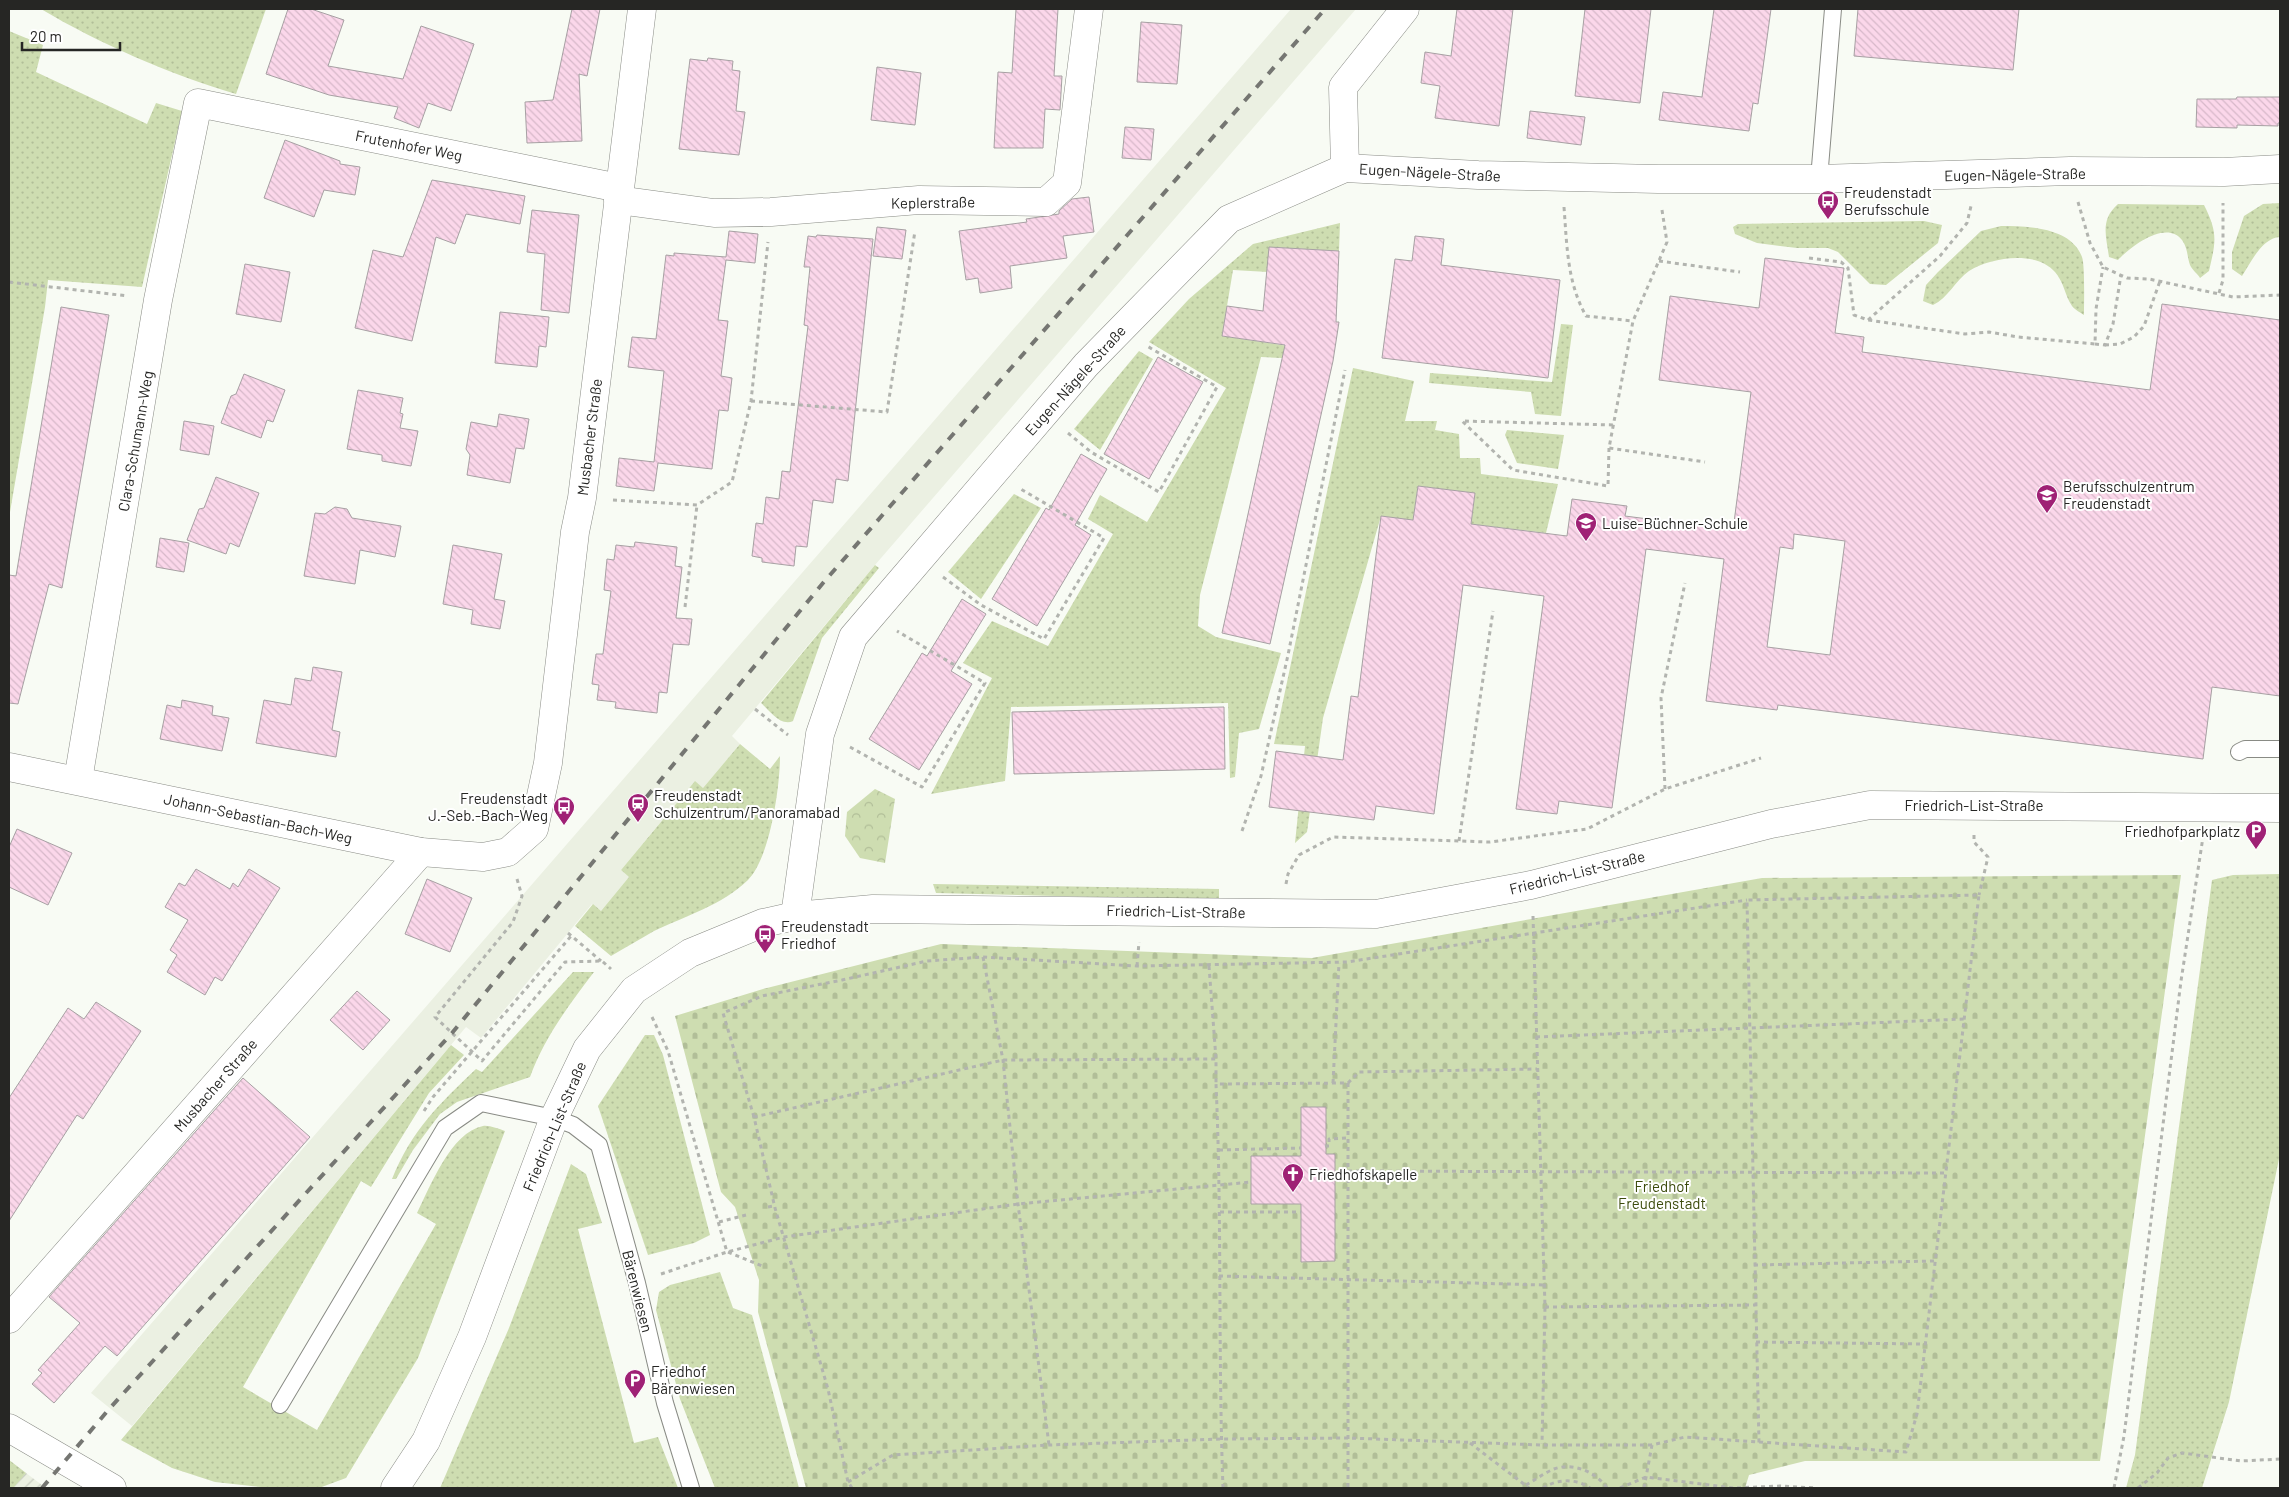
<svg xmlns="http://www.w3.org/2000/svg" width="2289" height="1497" viewBox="0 0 2289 1497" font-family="Barlow,sans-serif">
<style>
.built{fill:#ebf0e2}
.industrial{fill:url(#industrial-furrows)}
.grass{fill:url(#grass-dots)}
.cemetery{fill:url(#cemetery-stones)}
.park{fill:url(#park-crowns)}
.building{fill:url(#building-back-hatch);stroke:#a7a0a3;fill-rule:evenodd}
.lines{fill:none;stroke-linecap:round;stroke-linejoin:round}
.lane-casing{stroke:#898b85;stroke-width:18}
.street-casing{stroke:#898b85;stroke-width:29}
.secondary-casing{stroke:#898b85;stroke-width:29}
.path{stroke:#b2b4af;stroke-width:3;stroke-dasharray:4 4;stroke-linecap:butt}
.lane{stroke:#fff;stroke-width:16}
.street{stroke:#fff;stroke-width:28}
.secondary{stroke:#fff;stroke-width:28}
.rail{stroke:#757672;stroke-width:4;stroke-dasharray:9 9;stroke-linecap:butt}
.labels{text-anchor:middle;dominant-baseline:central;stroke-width:4;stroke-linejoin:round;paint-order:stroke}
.street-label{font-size:15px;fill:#262624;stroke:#fff}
.poi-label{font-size:15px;fill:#262624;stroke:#fff;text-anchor:start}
.park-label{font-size:15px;fill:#3c4b0c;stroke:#fff}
</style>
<defs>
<pattern id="industrial-furrows" width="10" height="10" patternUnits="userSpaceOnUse" patternTransform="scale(1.25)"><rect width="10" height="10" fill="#ebf0e2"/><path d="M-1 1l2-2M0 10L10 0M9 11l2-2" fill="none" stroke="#c9cec2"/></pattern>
<pattern id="grass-dots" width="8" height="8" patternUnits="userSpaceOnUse" patternTransform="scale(1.25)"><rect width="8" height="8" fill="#ceddb1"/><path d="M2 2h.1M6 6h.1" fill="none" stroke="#b1be98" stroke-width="1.8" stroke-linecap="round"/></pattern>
<pattern id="cemetery-stones" width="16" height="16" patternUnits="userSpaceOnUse" patternTransform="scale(1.25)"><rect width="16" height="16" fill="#ceddb1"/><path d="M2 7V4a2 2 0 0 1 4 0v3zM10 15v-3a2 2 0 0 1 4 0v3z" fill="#b1be98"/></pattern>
<pattern id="park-crowns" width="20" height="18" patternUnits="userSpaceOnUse" patternTransform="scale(1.25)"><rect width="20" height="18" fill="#ceddb1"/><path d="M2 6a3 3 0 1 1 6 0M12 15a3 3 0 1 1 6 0" fill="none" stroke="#b1be98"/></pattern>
<pattern id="building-back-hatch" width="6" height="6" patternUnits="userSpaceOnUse" patternTransform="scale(1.25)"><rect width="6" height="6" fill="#fbd7ea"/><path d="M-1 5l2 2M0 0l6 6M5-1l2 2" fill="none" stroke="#d7b8c9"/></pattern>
</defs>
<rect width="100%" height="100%" fill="#f8fbf4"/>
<!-- built -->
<polygon class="built" points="1291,9 1356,9 875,565 732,736 740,744 703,788 694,782 621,870 629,877 601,911 592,904 481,1038 466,1027 132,1426 91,1393"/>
<!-- industrial -->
<polygon class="industrial" points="9,1460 26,1473 46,1488 9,1488"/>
<!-- grass -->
<g class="grass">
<path d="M41 9H266L236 94C171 75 98 43 41 9Z"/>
<polygon points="9,31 43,45 36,72 147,124 156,103 182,111 142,287 48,280 45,307 9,518"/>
<path d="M2280 203V237C2262 238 2251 262 2242 276L2232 269V252L2244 216 2263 204Z"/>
<path d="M2118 204 2204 205C2218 233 2216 241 2209 271L2200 278C2198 274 2192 270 2190 265 2187 257 2188 248 2182 240 2166 219 2130 247 2118 260L2109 257C2106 235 2100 220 2118 204Z"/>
<polygon points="1924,221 1942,225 1938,243 1886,285 1870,284 1838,252 1828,248 1797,248 1757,243 1735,234 1733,227 1738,224"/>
<polygon points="1340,223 1339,251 1269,247 1268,272 1233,270 1222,336 1334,353 1282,358 1261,357 1200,595 1198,626 1216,637 1281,653 1259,729 1239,733 1235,777 1230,778 1228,703 1011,707 1005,781 931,794 992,678 963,663 992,621 1048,646 1113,534 1088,519 1100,495 1147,522 1226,388 1149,342 1189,299 1253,244"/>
<path d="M2001 226C2027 226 2071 227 2082 257 2085 265 2084 304 2084 315 2081 313 2075 310 2072 306 2065 296 2064 282 2055 272 2036 250 1991 257 1969 271 1955 281 1948 298 1933 305L1923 301 1926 285 1938 272 1981 231Z"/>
<polygon points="1561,324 1573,325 1561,416 1535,414 1531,392 1429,383 1430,373 1552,382"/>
<polygon points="1139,351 1153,359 1100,450 1074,429"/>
<polygon points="1353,368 1414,381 1405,421 1437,421 1435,430 1459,434 1460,458 1480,458 1481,474 1558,484 1546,533 1471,524 1475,493 1418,486 1413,520 1381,516 1323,718 1307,832 1295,843 1305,746 1274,744"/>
<polygon points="1507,430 1564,435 1558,469 1517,463 1505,435"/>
<polygon points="1014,494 1041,508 981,599 948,572"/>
<path d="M875 565 879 568 822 638 793 721C781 727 769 710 761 703Z"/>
<path d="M740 744 770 769 780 756C780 787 770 858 748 880 722 905 686 916 654 931 640 939 625 948 611 956L575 926 593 904 601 911 629 877 621 870 695 781 703 788Z"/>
<polygon points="2280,874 2280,1154 2229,1402 2202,1488 2126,1488 2135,1455 2212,880 2233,875"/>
<polygon points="933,884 1219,889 1219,900 936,893"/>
<path d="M573 972H594C569 1005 544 1038 530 1077L457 1102 440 1114 413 1150 396 1179H392C411 1131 440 1103 476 1069L482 1072Z"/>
<polygon points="645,1035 654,1035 663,1055 710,1235 694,1243 648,1255 598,1106"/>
<path d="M451 1045 464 1055 429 1093 371 1187 361 1181 243 1387 317 1430 436 1224 417 1213C430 1187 451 1132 483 1126 489 1125 499 1129 505 1131L418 1358 346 1478 319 1488H270L215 1482 172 1468 121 1440Z"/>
<polygon points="571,1164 586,1174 602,1223 578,1229 634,1443 658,1437 678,1488 440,1488 509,1328"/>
<polygon points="720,1272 733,1308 752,1315 799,1488 715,1488 680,1399 656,1310 659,1292 670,1285"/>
<polygon points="9,1460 26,1473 13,1488 9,1488"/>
</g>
<!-- cemetery -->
<polygon class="cemetery" points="2181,875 2100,1461 1805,1461 1749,1475 1745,1488 806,1488 758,1312 759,1280 735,1207 721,1192 675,1016 763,989 941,944 1312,958 1762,878"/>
<!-- park -->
<polygon class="park" points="875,789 895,799 885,863 860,858 845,836 847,812"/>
<!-- building -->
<g class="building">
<polygon points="288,9 311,9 344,20 328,66 403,79 421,26 474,44 451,111 428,103 419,128 394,118 398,107 329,95 266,74"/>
<polygon points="572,9 600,9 587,76 579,74 582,141 527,143 525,102 553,100"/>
<polygon points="1016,9 1058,9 1054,76 1062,76 1060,110 1045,109 1043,148 994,148 998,72 1012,73"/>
<polygon points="1457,9 1513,9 1499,126 1435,118 1440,86 1421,83 1425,52 1451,56"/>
<polygon points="1585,9 1651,9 1640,103 1575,96"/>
<polygon points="1714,9 1771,9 1758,104 1753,103 1749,131 1659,120 1663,92 1702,97"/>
<polygon points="1858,9 2019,9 2013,70 1854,56"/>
<polygon points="1141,22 1182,25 1177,84 1137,82"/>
<polygon points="708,58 733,61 732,70 740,71 736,111 745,112 739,155 679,149 690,59 707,61"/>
<polygon points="877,67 921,73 915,125 871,120"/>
<polygon points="2237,97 2280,97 2280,123 2278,123 2278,126 2237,125 2237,128 2196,127 2197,99 2236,99"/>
<polygon points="1530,111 1585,117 1581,145 1527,138"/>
<polygon points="1125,127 1154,129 1151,160 1122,158"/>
<polygon points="285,140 340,161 340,164 360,167 355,195 324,190 314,217 264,198"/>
<polygon points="432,180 525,196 520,224 466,214 455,244 436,237 412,341 355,328 373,250 403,257"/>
<polygon points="1089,197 1094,232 1063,236 1067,258 1010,266 1012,288 980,293 978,278 966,280 959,231 1027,222 1026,219 1059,214 1059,211 1072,199"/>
<polygon points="532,210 579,215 569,313 541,310 545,254 527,252"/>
<polygon points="877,227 906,230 902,259 873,256"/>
<polygon points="729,231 758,234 755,263 726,260 718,320 728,321 721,376 732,378 728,411 719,410 712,469 658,463 654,491 616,486 619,458 654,462 664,371 628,367 632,337 656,339 666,255 674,256 674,253 726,257"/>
<polygon points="817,235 873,239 848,481 836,479 833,503 813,500 807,547 796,546 794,566 762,562 762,558 752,556 756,523 763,524 766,497 779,499 782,471 790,472 808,326 804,325 810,267 804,267 808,236 816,237"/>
<polygon points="1415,236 1444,239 1441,265 1560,280 1548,378 1382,358 1395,259 1412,261"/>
<polygon points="1269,247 1339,251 1336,322 1339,322 1333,361 1270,644 1222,633 1285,345 1222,336 1227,306 1263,311"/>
<path d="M1765 258 1844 268 1835 333 1864 337 1862 352 2150 390 2162 304 2280 320V696L2212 687 2203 759 1778 705 1777 710 1706 701 1724 559 1646 549 1612 808 1559 801 1557 814 1516 809 1544 596 1463 585 1434 814 1376 806 1374 820 1269 807 1276 751 1343 760 1351 696 1358 697 1381 516 1413 520 1418 486 1475 493 1471 524 1567 536 1572 499 1627 506 1625 516 1733 530 1751 392 1659 380 1670 296 1759 308ZM1794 534 1845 541 1830 655 1767 647 1780 547 1793 549Z"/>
<polygon points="245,264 290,272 281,322 236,314"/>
<polygon points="61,307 109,315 62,588 49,584 18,704 9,703 9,575 16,576"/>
<polygon points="500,312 549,317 546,347 539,346 537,367 495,363"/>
<polygon points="1158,357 1203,382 1149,479 1104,454"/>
<polygon points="244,374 285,390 273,422 267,420 261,438 221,423 231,396 236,394"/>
<polygon points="358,390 403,398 400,413 403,414 400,428 418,431 411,466 382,461 382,455 347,449"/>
<polygon points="499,414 529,419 524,449 516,448 510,483 467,475 470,455 466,449 471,422 497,427"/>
<polygon points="184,421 214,426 209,455 180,450"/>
<polygon points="1081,454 1107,469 1075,525 1091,535 1037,626 992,599 1046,508 1049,510"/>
<polygon points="216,477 259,493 239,547 230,543 226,554 187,540 199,509 204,508"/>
<polygon points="335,507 347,509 352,518 401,526 395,557 360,550 355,584 304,576 315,513 325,514"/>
<polygon points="160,538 189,543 184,572 156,567"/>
<polygon points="635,542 677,547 675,566 682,567 676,618 692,619 689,645 673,644 667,693 659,692 657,713 615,708 616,702 597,700 599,685 592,684 596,654 603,654 611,591 604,590 607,559 614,560 616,545 634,547"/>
<polygon points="453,545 502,554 494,599 505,601 500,629 471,624 473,610 443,604"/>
<polygon points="962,599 986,614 951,671 972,684 919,770 869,739 922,653 927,656"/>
<polygon points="313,667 342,672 332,730 340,732 336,757 256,743 264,700 291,705 295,678 311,681"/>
<polygon points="182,700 213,706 212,715 229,718 222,751 160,739 167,705 181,708"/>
<polygon points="1224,707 1225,769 1014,774 1012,712"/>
<polygon points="17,829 72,853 48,905 9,887 9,847"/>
<polygon points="196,869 230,889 233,883 238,887 249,869 280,888 222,981 215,977 205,995 167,972 177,955 170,950 188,920 165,907 179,883 185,886"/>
<polygon points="427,879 472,898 450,952 405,934"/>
<polygon points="357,991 390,1020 363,1050 330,1020"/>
<polygon points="96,1002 141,1031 83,1119 77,1115 9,1221 9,1098 68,1008 84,1019"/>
<polygon points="243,1078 310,1137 117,1356 105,1346 54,1403 32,1384 42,1373 38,1370 80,1323 49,1297"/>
<polygon points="1301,1107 1326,1107 1326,1154 1335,1154 1335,1261 1301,1262 1301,1204 1251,1204 1251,1156 1301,1156"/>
</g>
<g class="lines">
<!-- lane casing -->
<g class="lane-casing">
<g id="lane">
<polyline points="1819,179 1833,9"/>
<polyline points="2239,752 2245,749 2280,749"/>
<polyline points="280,1405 445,1128 481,1103 554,1118 573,1125 599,1145 637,1283 665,1403 691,1488"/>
</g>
</g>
<!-- street casing -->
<g class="street-casing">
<g id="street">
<polyline points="1345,168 1343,87 1405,9"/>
<polyline points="618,200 714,213 771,212 919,200 1046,202 1067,183 1089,9"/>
<polyline points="9,767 421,852 483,857 508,852 534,829 548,763 575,532 582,498 642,9"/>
<polyline points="78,780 158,300 198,103 619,188"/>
<polyline points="795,916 820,734 853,637 1086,365 1229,219 1345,168 1478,175 1658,179 1819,179 2070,171 2224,172 2280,169"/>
<polyline points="9,1319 421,852"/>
<polyline points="395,1488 426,1441 472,1337 554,1118 587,1049 634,990 690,953 763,923 795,916 873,909 1376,914 1531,885 1771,824 1870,805 2280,808"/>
</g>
</g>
<!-- secondary casing -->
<g class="secondary-casing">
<polyline id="secondary" points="9,1428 112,1488"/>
</g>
<!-- path -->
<g class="path">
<polyline points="2078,202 2090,243 2103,267 2127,278 2149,279 2233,297 2280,295"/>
<path d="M1564 207C1567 246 1567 282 1586 316L1633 321"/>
<polyline points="1662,210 1667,242 1633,321 1609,448 1705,462"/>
<polyline points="1809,258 1841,262 1848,268 1854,315 1868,320 1965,334 1989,332 2018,337 2095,344 2096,309 2103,267"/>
<polyline points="1659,261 1740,272"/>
<polyline points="9,282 128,296"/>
<polyline points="2219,293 2223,280 2223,203"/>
<polyline points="1868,320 1940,256 1967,223 1971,206"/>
<polyline points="2095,344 2105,345 2113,324 2121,275"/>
<polyline points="2105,345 2120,344 2134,337 2144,326 2160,281"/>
<polyline points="751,401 887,412 915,231"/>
<polyline points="1068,433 1091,452 1159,492 1217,387 1147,346"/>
<polyline points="1609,448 1608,486 1513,470 1462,421 1614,425"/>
<polyline points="613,500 697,505 732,482 751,401 768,242"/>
<polyline points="943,577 981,605 1044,639 1104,538 1019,488"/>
<polyline points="685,607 697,505"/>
<polyline points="755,709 788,735"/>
<polyline points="850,747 922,787 985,683 897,631"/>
<polyline points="1665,789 1661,698 1685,583"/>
<polyline points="1242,831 1261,776 1288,655 1345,370"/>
<polyline points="1974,835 1974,842 1988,857 1979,895"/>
<polyline points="1459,841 1493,611"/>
<polyline points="517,879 522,896 513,922 435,1017 482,1061 565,962 602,961 611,969"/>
<polyline points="1286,884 1288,874 1299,855 1333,837 1490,842 1587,829 1665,789 1761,758"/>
<polyline points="1533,916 1545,1307 1542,1444"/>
<polyline points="568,933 601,961"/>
<polyline points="983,957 1003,1060 1018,1204 1049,1445"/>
<polyline points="1137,966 1139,942"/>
<polyline points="1209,966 1216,1059"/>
<polyline points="652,1017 668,1051 727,1252"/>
<polyline points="1536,1037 1964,1019"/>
<polyline points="1333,1083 1339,963"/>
<polyline points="1348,1083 1359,1072 1537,1069"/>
<polyline points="424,1111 433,1097 572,935"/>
<polyline points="754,1117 723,1013 762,996 842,980 927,961 983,957 1137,966 1347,962 1747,900"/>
<polyline points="1325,1146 1329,1146 1329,1139 1348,1138"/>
<polyline points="1219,1150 1301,1148"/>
<polyline points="1348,1171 1945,1173"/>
<polyline points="768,1207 774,1206"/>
<polyline points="1220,1212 1301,1212"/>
<polyline points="719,1222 746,1215"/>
<polyline points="728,1252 762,1266"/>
<polyline points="1754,1265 1934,1261"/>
<polyline points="661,1274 727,1252 784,1237 1018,1204 1251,1182"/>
<polyline points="1219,1276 1544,1285"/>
<polyline points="1545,1307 1755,1305"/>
<polyline points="1756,1342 1924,1344"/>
<polyline points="1470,1443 1529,1488"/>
<polyline points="848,1482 893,1455 1049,1445 1221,1439 1348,1438 1542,1445 1652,1445"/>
<path d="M1526 1485C1535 1480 1544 1473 1554 1469 1573 1462 1596 1472 1607 1488"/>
<polyline points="852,1488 848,1482 828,1389 775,1208 754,1117 1003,1060 1216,1059 1216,1084"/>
<path d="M1223 1488C1218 1353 1222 1219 1216 1084L1348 1083V1488"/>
<path d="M1543 1488C1557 1479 1576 1478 1590 1488"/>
<polyline points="1620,1488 1646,1477 1734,1488 1780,1486 1816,1488"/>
<polyline points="1644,1488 1652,1445 1685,1437 1906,1452 1917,1414 1979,895 1747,900 1759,1443"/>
<polyline points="2114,1488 2124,1436 2181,981 2203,837"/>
<polyline points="2138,1488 2157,1473 2168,1458 2182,1453 2241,1461 2280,1459"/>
</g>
<!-- lane -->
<use href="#lane" class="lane"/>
<!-- street -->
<use href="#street" class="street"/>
<!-- secondary -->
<use href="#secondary" class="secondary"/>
<!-- rail -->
<polyline class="rail" points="42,1488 110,1408 452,1033 823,583 1325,9"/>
</g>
<!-- icons -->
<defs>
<g id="bus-pin" transform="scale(1.125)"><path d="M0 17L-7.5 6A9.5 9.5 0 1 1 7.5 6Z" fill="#9f2175" stroke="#fff"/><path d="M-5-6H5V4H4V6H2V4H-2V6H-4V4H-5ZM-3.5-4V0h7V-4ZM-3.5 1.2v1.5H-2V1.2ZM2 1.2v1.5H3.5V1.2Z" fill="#fff"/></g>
<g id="school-pin" transform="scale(1.125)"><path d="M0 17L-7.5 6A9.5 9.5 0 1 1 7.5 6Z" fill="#9f2175" stroke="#fff"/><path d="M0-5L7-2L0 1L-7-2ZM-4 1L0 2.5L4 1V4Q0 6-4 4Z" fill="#fff"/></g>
<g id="station-pin" transform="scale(1.125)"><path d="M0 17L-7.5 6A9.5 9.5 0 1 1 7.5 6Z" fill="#9f2175" stroke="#fff"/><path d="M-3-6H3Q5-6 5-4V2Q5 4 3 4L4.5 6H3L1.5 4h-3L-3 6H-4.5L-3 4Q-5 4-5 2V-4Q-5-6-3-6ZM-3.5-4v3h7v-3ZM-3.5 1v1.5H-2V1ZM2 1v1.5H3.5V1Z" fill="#fff"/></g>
<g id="parking-pin" transform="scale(1.125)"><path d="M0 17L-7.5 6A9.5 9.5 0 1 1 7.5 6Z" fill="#9f2175" stroke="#fff"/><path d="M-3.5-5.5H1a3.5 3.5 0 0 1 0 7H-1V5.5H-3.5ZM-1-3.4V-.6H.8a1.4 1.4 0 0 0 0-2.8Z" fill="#fff"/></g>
<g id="church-pin" transform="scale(1.125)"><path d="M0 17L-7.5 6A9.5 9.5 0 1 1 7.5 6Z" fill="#9f2175" stroke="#fff"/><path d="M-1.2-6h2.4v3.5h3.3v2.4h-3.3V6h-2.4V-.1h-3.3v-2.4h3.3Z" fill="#fff"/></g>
</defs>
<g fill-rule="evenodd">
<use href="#bus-pin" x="1828" y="201"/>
<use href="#school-pin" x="2047" y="495"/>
<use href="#school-pin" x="1586" y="523"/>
<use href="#station-pin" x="638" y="804"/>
<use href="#bus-pin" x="564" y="807"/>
<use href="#parking-pin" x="2256" y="831"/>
<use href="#bus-pin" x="765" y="935"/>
<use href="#church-pin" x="1293" y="1174"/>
<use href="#parking-pin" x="635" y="1380"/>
</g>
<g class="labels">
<!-- street labels -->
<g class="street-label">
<text transform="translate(409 145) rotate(11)">Frutenhofer Weg</text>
<text transform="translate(1430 172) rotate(3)">Eugen-Nägele-Straße</text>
<text transform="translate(2015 174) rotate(-1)">Eugen-Nägele-Straße</text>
<text transform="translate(933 202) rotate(-1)">Keplerstraße</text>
<text transform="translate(1075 380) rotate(-48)">Eugen-Nägele-Straße</text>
<text transform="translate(589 437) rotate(-83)">Musbacher Straße</text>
<text transform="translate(135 441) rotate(-80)">Clara-Schumann-Weg</text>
<text x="1974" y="805">Friedrich-List-Straße</text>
<text transform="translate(258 818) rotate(12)">Johann-Sebastian-Bach-Weg</text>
<text transform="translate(1577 872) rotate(-14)">Friedrich-List-Straße</text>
<text transform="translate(1176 911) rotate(1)">Friedrich-List-Straße</text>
<text transform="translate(215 1085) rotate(-49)">Musbacher Straße</text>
<text transform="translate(554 1126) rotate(-67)">Friedrich-List-Straße</text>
<text transform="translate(638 1291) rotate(76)">Bärenwiesen</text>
</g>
<!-- poi labels -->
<g class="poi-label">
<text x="1844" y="192">Freudenstadt<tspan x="1844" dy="17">Berufsschule</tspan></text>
<text x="2063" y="486">Berufsschulzentrum<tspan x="2063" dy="17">Freudenstadt</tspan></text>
<text x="1602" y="523">Luise-Büchner-Schule</text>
<text x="654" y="795">Freudenstadt<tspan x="654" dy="17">Schulzentrum/Panoramabad</tspan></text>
<text x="548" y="798" text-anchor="end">Freudenstadt<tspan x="548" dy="17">J.-Seb.-Bach-Weg</tspan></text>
<text x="2240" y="831" text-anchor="end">Friedhofparkplatz</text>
<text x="781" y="926">Freudenstadt<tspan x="781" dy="17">Friedhof</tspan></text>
<text x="1309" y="1174">Friedhofskapelle</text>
<text x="651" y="1371">Friedhof<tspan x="651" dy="17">Bärenwiesen</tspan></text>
</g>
<!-- park labels -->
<g class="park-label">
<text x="1662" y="1186">Friedhof<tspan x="1662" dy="17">Freudenstadt</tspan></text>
</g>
</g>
<!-- border -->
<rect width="2289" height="1497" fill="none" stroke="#262624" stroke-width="20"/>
<!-- scale -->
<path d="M22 42v8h98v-8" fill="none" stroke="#262624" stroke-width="2.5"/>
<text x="30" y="42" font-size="15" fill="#262624" stroke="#ffffff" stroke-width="4" paint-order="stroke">20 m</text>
</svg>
